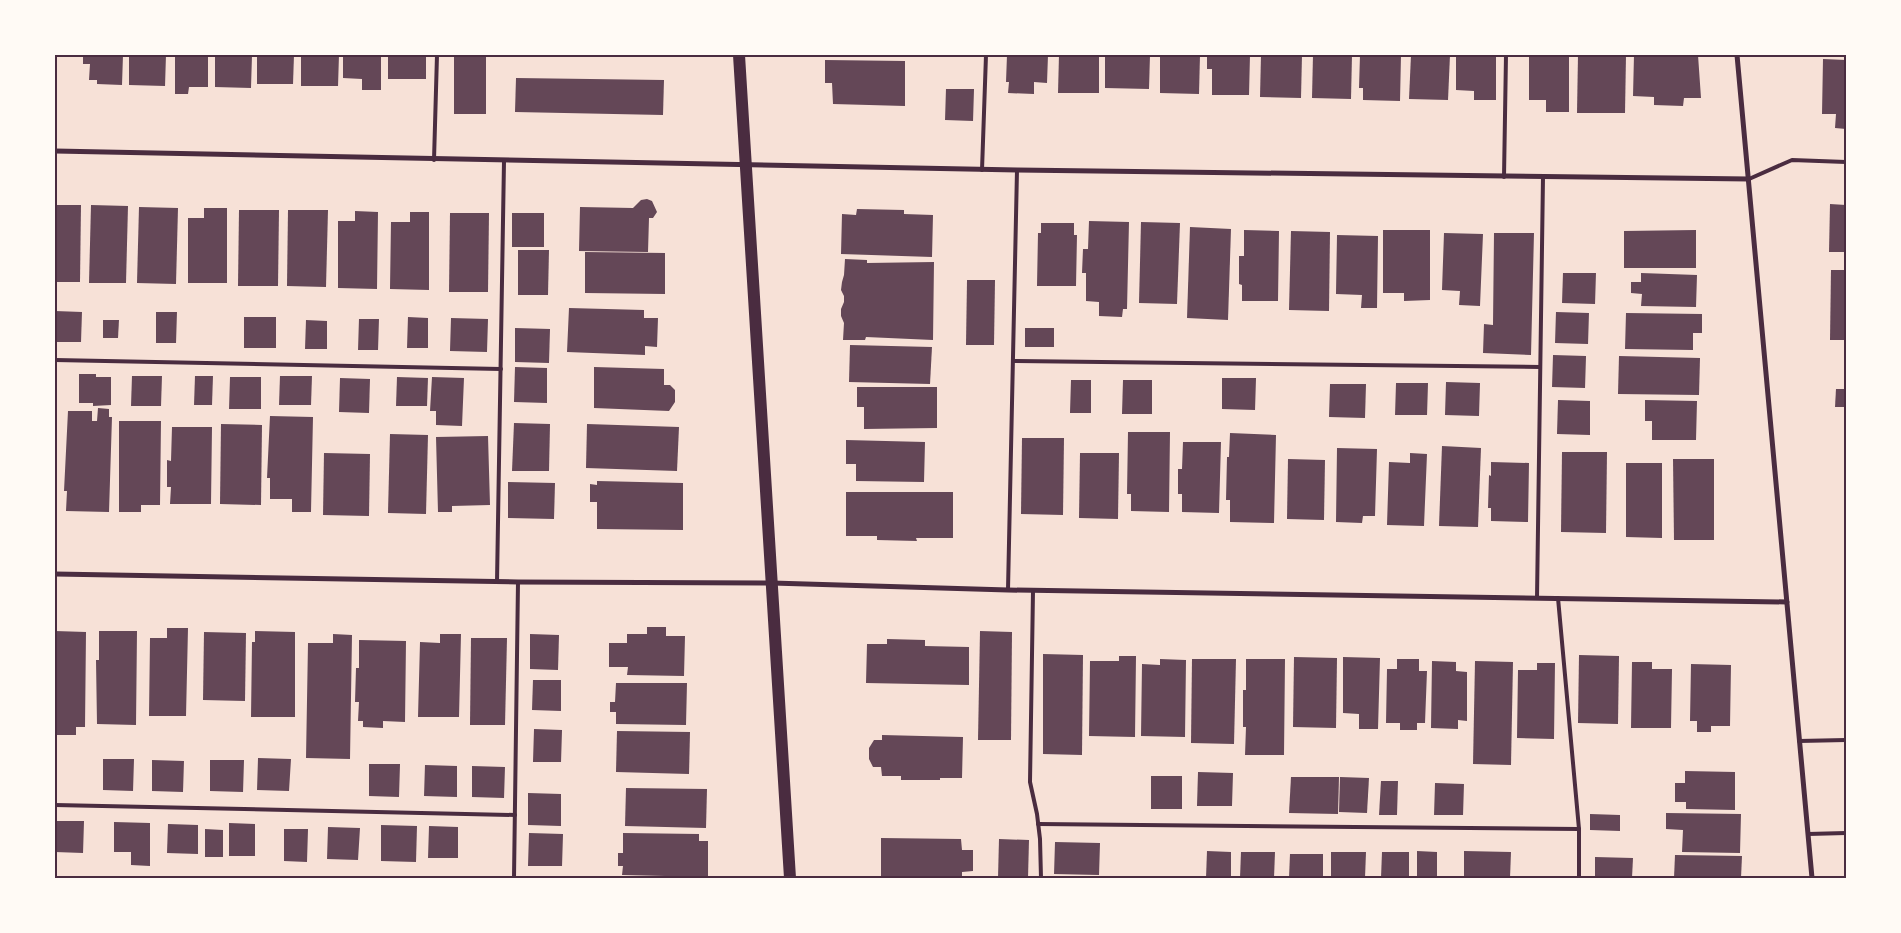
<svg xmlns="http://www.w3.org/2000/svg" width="1901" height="933" viewBox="0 0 1901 933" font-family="Roboto,sans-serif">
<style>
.building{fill:#644757}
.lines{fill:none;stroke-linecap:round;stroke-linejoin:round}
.service{stroke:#4a2c40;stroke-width:4}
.minor{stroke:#4a2c40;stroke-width:5}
.primary{stroke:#4a2c40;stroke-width:12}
.neatline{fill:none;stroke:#4a2c40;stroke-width:2}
</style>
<rect width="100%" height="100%" fill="#f7e1d7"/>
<!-- building -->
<g class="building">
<polygon points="83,55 123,55 122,85 97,84 97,80 89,80 90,64 83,64"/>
<polygon points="129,55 166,55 165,86 129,85"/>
<polygon points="175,55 208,55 208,87 189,87 188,94 175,94"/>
<polygon points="215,55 252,55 251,88 215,87"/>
<polygon points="257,55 294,55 293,84 257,84"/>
<polygon points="301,55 339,55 338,86 301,86"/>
<polygon points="343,55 381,55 381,90 362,90 362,79 343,78"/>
<rect x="388" y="55" width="38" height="24"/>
<rect x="454" y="55" width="32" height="59"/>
<polygon points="1007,55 1048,55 1047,83 1034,82 1034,94 1008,93 1009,82 1006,82"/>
<polygon points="1059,55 1099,55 1099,93 1058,93"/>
<polygon points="1105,55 1150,55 1149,89 1105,88"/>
<polygon points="1160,55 1200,55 1199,94 1160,93"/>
<polygon points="1207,55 1250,55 1249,95 1212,95 1212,69 1207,69"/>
<polygon points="1261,55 1302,55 1301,98 1260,97"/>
<polygon points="1313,55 1352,55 1351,99 1312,98"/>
<polygon points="1360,55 1401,55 1400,101 1363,100 1363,88 1359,88"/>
<polygon points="1411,55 1450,55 1448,100 1409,99"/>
<polygon points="1456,55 1496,55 1496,100 1474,100 1474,91 1456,90"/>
<polygon points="1529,55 1569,55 1569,112 1546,112 1546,100 1529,100"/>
<polygon points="1578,55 1626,55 1625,113 1577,113"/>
<polygon points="1634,55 1698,55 1701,98 1684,98 1683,106 1654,105 1654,97 1633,96"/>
<polygon points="1823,59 1846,60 1846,129 1835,128 1836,114 1822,114"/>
<polygon points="825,60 905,61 905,106 833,104 832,83 825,83"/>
<polygon points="516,78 664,80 663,115 515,112"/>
<polygon points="946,89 974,89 973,121 945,120"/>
<polygon points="647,199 652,201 657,212 653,218 649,218 648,252 579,251 580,207 633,208 641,200"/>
<polygon points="1830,204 1846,205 1846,252 1829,252"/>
<polygon points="55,205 81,205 80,282 55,282"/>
<polygon points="91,205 128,206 126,283 89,283"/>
<polygon points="139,207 178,208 176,284 137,283"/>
<polygon points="204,208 227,208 227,283 188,283 188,218 204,218"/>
<polygon points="857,209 904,210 904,214 933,215 932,257 841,254 842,214 856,215"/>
<polygon points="239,210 279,210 278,286 238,286"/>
<polygon points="288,210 328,210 326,287 287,286"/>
<polygon points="355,211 378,212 377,289 338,288 338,221 355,221"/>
<polygon points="410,212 429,212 429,290 390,289 391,222 410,222"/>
<polygon points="450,213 489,213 488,292 449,292"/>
<rect x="512" y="213" width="32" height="34"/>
<polygon points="1089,221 1129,222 1127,309 1123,309 1122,317 1099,316 1099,302 1086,301 1086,273 1082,273 1083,249 1088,249"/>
<polygon points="1141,222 1180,223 1177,304 1139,303"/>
<polygon points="1041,223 1074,223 1074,235 1077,235 1076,286 1037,286 1038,233 1041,233"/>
<polygon points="1190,227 1231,229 1228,320 1187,318"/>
<polygon points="1244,230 1279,231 1278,301 1242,301 1242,285 1239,284 1239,256 1244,256"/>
<polygon points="1383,230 1430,230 1430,300 1404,301 1404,293 1383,293"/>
<polygon points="1696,230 1696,268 1624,268 1624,231"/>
<polygon points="1291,231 1330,232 1329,311 1289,310"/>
<polygon points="1444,233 1483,234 1480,306 1459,305 1460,291 1442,290"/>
<polygon points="1494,233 1534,233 1531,355 1483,353 1484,324 1493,325"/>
<polygon points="1337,235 1378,236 1377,308 1361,308 1362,295 1336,294"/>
<polygon points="518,250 549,250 548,295 518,295"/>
<polygon points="585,252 665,253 665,294 585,293"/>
<polygon points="845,259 867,260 867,263 934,262 933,340 866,337 865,340 843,340 844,323 841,316 841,309 844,302 844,296 841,290 842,282 844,275"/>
<polygon points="1831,270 1846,270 1846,340 1830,340"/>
<polygon points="1563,273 1596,273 1595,304 1562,303"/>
<polygon points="1641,273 1697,275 1696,307 1641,306 1642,294 1631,293 1631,282 1641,282"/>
<polygon points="967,280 995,280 994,345 966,345"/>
<polygon points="569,308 644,310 644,318 658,318 657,347 645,346 645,355 567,352"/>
<polygon points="55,311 82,312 81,342 55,342"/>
<polygon points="156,312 177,312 176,343 156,343"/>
<polygon points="1556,312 1589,313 1588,344 1555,343"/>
<polygon points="1626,313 1702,314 1702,333 1693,333 1693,350 1625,349"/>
<rect x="244" y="317" width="32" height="31"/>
<polygon points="408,317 428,318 428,348 407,348"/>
<polygon points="451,318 488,319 487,352 450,351"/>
<polygon points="359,319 379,319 378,350 358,350"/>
<polygon points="103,320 119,320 118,338 103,338"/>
<polygon points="306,320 327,321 327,349 305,349"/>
<polygon points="515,328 550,329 549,363 515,362"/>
<rect x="1025" y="328" width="29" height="19"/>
<polygon points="850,345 932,347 930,384 849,382"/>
<polygon points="1553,355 1586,356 1585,388 1552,387"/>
<polygon points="1619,356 1700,358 1699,395 1618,394"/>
<polygon points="515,367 547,368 547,403 514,402"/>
<polygon points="594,367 664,369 664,385 670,385 675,390 675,402 669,411 594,408"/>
<polygon points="79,374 96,374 96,377 111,377 111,405 93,406 93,403 79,403"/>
<polygon points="132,376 162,376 161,406 131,406"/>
<polygon points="195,376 213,376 212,405 194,405"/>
<polygon points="280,376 312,376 311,405 279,405"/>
<polygon points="230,377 261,377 261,409 229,409"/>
<polygon points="397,377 428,378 427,406 396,406"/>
<polygon points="432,377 464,378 462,426 436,425 436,411 430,411"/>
<polygon points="340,378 370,379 369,413 339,412"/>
<polygon points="1222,378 1256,378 1255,410 1222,409"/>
<polygon points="1071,380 1091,380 1091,413 1070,413"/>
<polygon points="1123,380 1152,380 1152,414 1122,414"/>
<polygon points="1446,382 1480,383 1479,416 1445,415"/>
<polygon points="1396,383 1428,383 1427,415 1395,415"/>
<polygon points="1330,384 1366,384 1365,418 1329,417"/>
<polygon points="857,387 937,387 937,428 864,429 864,407 857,407"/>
<polygon points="1836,389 1846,389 1846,407 1835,407"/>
<polygon points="1558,400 1590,401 1590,435 1557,434"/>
<polygon points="1645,400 1697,401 1696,440 1652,440 1652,421 1645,421"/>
<polygon points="98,408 109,409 109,417 112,417 109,512 66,511 67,491 64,491 68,411 92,411 92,421 97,421"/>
<polygon points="270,416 313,417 311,512 292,512 292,499 270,499 270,478 267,478"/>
<polygon points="119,421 161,421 160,505 141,505 141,512 119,512"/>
<polygon points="514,423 550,424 549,471 512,471"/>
<polygon points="221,424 262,425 261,505 220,504"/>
<polygon points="587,424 679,427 677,471 586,468"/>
<polygon points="172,427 212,427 211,504 170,504 171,487 167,487 167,460 171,461"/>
<polygon points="1128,432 1170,432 1169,512 1131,511 1131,494 1127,494"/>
<polygon points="1230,433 1276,435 1274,523 1230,522 1230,500 1226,500 1227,457 1229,457"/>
<polygon points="390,434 428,435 426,514 388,513"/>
<polygon points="488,436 490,505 452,506 452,512 438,512 436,437"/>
<polygon points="1022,438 1064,438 1063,515 1021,514"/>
<polygon points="846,440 925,442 924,482 856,481 856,464 846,464"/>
<polygon points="1183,442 1221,442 1219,513 1182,512 1182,494 1178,494 1178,469 1182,469"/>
<polygon points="1442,446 1481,448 1478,527 1439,526"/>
<polygon points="1337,448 1377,449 1375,516 1363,516 1362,523 1336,522"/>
<polygon points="1562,452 1607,452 1606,533 1561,532"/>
<polygon points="324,453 370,454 369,516 323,515"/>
<polygon points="1080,453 1119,453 1118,519 1079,518"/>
<polygon points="1410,453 1427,454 1424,526 1387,525 1389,462 1410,463"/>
<polygon points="1288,459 1325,460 1324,520 1287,519"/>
<polygon points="1673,459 1714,459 1714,540 1674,540"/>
<polygon points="1491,462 1529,463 1528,522 1491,521 1491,508 1488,508 1489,475 1491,476"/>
<polygon points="1626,463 1662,463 1662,538 1626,537"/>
<polygon points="597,481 683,483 683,530 597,529 597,502 590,502 590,484 597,485"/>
<polygon points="508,482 555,483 554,519 508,518"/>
<polygon points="846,492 953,492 953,538 916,538 917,541 877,540 877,536 846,536"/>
<polygon points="647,627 666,627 666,636 685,636 684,676 627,675 628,667 609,667 609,643 627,643 627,634 647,634"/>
<polygon points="167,628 188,628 186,716 149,716 150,638 167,638"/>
<polygon points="55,631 86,632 85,727 76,727 76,735 55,735"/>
<polygon points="99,631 137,631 136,725 97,724 96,660 99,660"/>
<polygon points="255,631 295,632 295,717 251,717 252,642 255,642"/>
<polygon points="980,631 1012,632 1011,740 978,740"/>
<polygon points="204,632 246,633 245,701 203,700"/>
<polygon points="333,634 352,635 350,759 306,758 308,643 333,643"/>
<polygon points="440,634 461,634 459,717 418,717 420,642 440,643"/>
<polygon points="530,634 559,635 558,670 530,669"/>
<polygon points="471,638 507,638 505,725 470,725"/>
<polygon points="887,639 925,640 925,646 969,647 969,685 866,683 867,644 887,644"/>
<polygon points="359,640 406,641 405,722 383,721 383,728 363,727 363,721 358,721 359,702 355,702 356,668 359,668"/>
<polygon points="1043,654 1083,655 1082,755 1043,754"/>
<polygon points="1579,655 1619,656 1618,724 1578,723"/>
<polygon points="1119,656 1136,656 1135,737 1089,736 1090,661 1119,661"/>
<polygon points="1294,657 1337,658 1336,728 1293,727"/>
<polygon points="1343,657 1380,658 1378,729 1359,729 1359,714 1343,713"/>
<polygon points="1160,659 1186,660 1185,737 1141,736 1142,664 1160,665"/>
<polygon points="1192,659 1236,659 1234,744 1191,743"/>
<polygon points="1246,659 1285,659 1284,755 1245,755 1246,727 1243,727 1243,690 1246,690"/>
<polygon points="1397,659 1419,659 1419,671 1427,671 1425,723 1417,723 1417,730 1400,730 1400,723 1386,723 1387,669 1397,669"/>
<polygon points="1432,661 1456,662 1456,671 1467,672 1467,721 1458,720 1458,729 1431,728"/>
<polygon points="1475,661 1513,662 1511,765 1473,764"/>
<polygon points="1632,662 1652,662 1652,669 1672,669 1671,728 1631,728"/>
<polygon points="1537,663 1555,663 1554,739 1517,738 1518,670 1537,670"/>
<polygon points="1691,664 1731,665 1730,726 1711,726 1711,732 1697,732 1697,721 1690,721"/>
<polygon points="533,680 561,680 561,711 532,710"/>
<polygon points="616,683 687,683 686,725 616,724 616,712 610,712 610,702 615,702"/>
<polygon points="534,729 562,730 561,762 533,762"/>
<polygon points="617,731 690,732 689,774 616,772"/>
<polygon points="882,735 963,737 962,778 940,778 940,780 901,780 901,776 882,776 881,767 873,767 869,759 869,748 874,740 882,740"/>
<polygon points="258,758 291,759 289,791 257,790"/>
<polygon points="103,759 134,759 133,791 103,790"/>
<polygon points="152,760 184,761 183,792 152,791"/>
<polygon points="210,760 244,760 243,792 210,791"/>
<polygon points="369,764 400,764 399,797 369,796"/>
<polygon points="425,765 457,766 457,797 424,796"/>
<polygon points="472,766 505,767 504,798 472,797"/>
<polygon points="1685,771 1735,772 1735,810 1686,809 1686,802 1675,802 1675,783 1685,783"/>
<polygon points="1198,772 1233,773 1232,806 1197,806"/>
<rect x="1151" y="776" width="31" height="33"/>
<polygon points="1291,777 1339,777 1338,814 1289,813"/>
<polygon points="1340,777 1369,778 1367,813 1339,812"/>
<polygon points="1381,781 1398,781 1397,815 1379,815"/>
<polygon points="1435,783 1464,784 1463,815 1434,815"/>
<polygon points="626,788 707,789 706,828 625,826"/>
<polygon points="528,793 561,794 561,826 528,825"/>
<polygon points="1666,813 1741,814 1740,853 1682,852 1683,830 1666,829"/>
<polygon points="1590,814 1620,815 1620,831 1590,830"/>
<polygon points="55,821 84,821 83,853 55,852"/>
<polygon points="114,822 150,823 150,866 131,865 131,852 114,852"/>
<polygon points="229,823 255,824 255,856 229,856"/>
<polygon points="168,824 198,825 198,854 167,853"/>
<polygon points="381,825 417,826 416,862 381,861"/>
<polygon points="429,826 458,827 458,858 428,858"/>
<polygon points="328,827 360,828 358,860 327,859"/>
<polygon points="205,829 223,830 223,857 205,857"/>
<polygon points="284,829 308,829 307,862 284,861"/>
<polygon points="529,833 563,834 562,866 528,866"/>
<polygon points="623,833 699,834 699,841 708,841 708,877 622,875 623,866 618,866 618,853 623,853"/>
<polygon points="881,838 961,839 962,850 973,850 973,871 962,872 962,878 881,878"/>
<polygon points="999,839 1029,840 1028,878 998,878"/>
<polygon points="1055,842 1100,843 1099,875 1054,874"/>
<polygon points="1207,851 1231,852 1231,878 1206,878"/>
<polygon points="1417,851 1437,852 1437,878 1417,878"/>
<polygon points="1464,851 1511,852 1510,878 1464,878"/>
<polygon points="1241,852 1275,852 1274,878 1240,878"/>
<polygon points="1331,852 1366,852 1365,878 1331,878"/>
<polygon points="1382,852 1409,852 1409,878 1381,878"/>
<polygon points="1290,854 1323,854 1323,878 1289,878"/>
<polygon points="1675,855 1742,856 1741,878 1674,878"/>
<polygon points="1595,857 1633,858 1632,878 1595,878"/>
</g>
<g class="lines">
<!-- service -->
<g class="service">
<polyline points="434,160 437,55"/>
<polyline points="982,170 986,55"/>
<polyline points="1504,177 1506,55"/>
<polyline points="1749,179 1792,160 1846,162"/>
<polyline points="55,360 501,369"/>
<polyline points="1013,361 1540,367"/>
<polyline points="497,582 504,161"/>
<polyline points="1008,590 1017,170"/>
<polyline points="1033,591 1030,782 1037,814 1040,839 1041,878"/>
<polyline points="1537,598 1543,177"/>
<polyline points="1558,598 1579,829 1579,878"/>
<polyline points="1799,741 1846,740"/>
<polyline points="55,805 515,815"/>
<polyline points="1038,824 1579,829"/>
<polyline points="1808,834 1846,833"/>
<polyline points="514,878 518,582"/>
</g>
<!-- minor -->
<g class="minor">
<polyline points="1737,55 1812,878"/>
<polyline points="55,151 1017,170 1749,179"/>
<polyline points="55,574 518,582 772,583 1008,590 1787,602"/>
</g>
<!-- primary -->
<polyline class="primary" points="739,55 790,878"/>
</g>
<!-- border -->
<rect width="1901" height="933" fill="none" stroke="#fffaf5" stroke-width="112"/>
<rect x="56" y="56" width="1789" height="821" class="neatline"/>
</svg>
